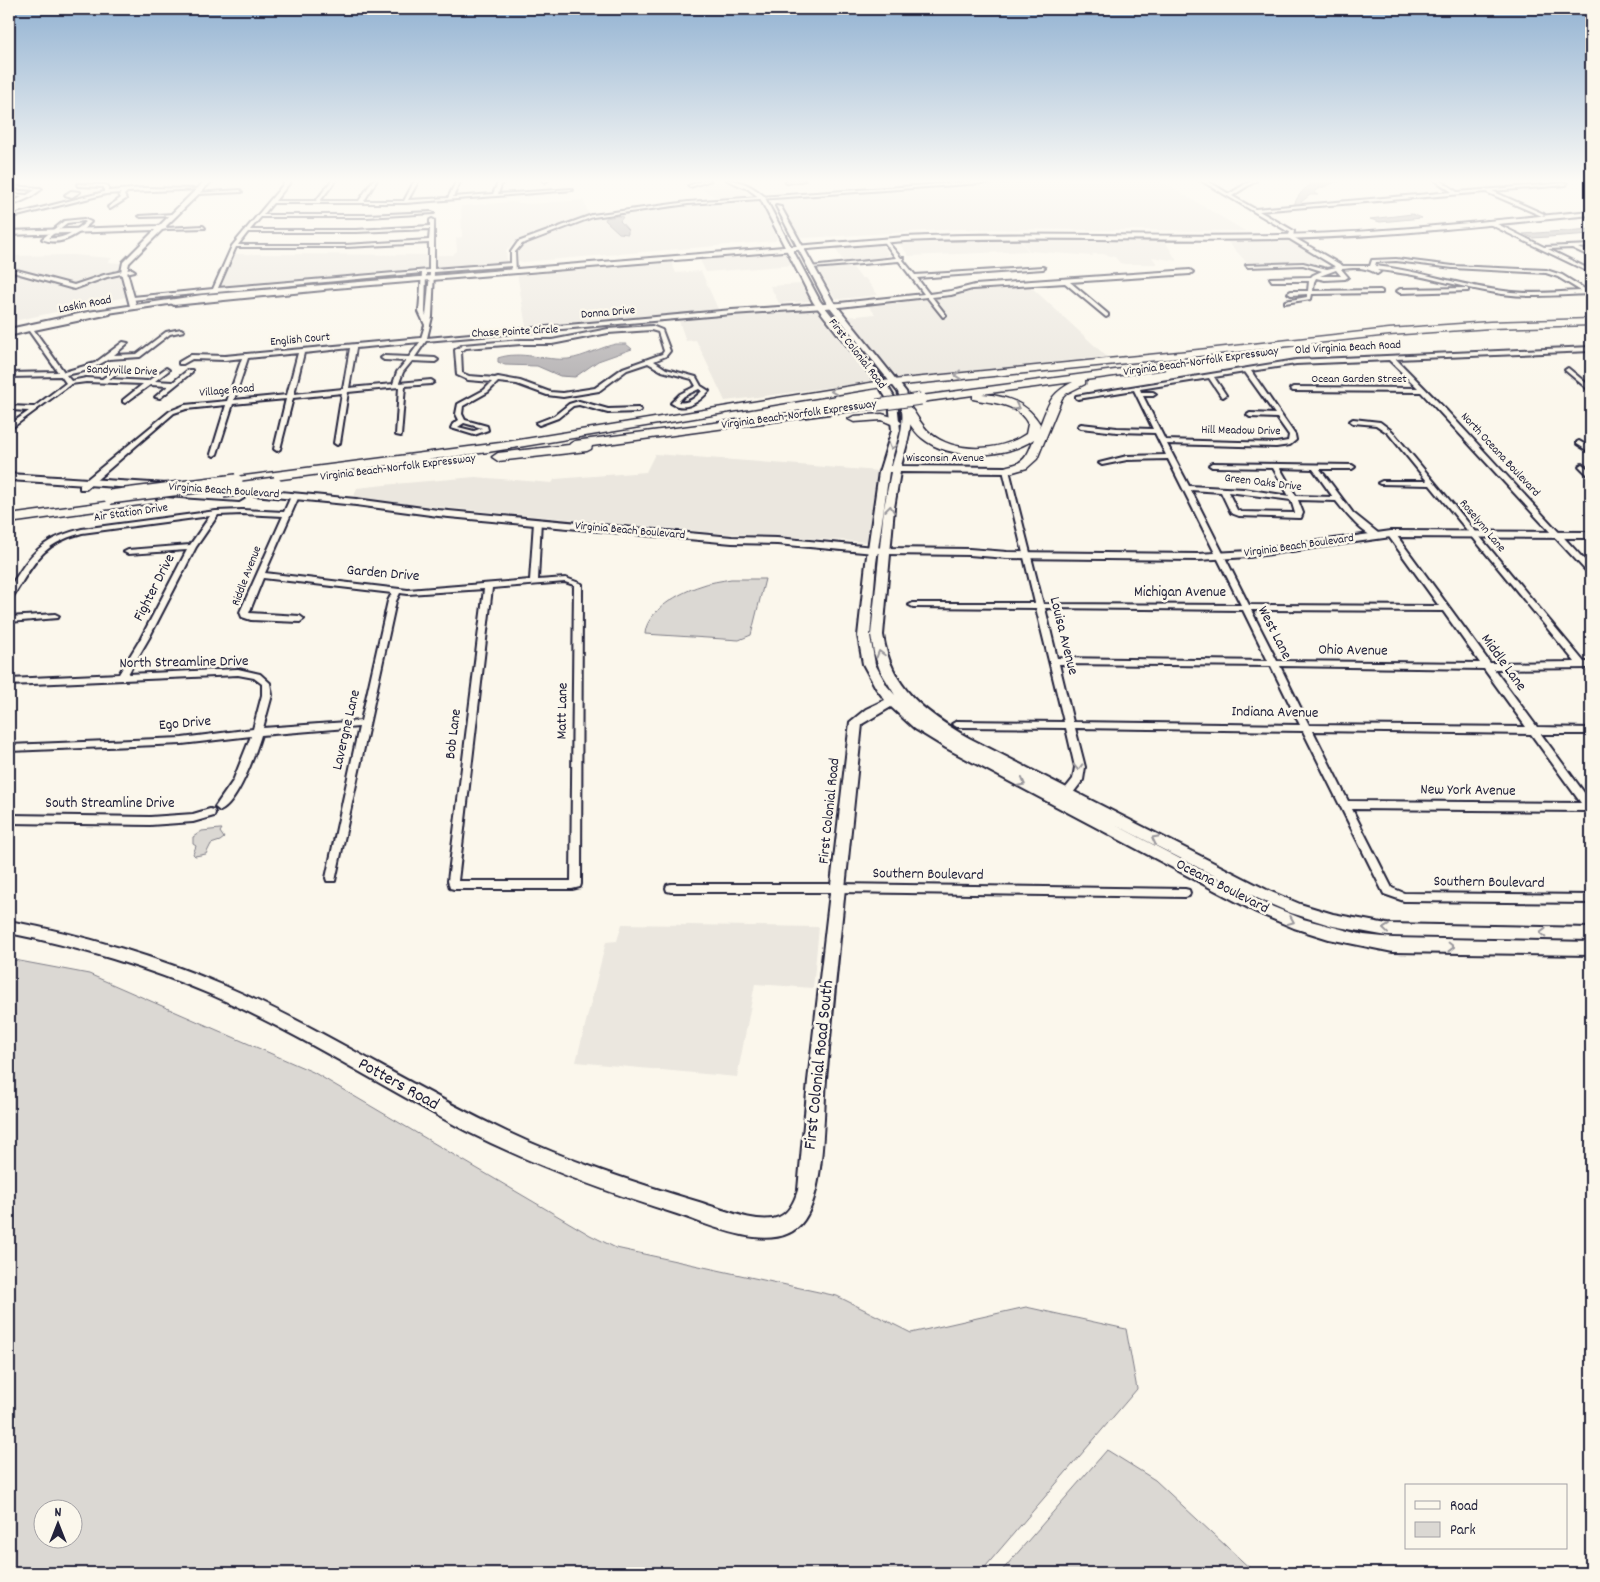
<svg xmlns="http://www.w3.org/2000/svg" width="1600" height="1582" viewBox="0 0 1600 1582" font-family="Dekko,sans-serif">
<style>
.built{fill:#ebe7df}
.green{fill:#dbd8d3;stroke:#7e7d87;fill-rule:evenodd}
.water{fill:#b1aeb0;stroke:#787681}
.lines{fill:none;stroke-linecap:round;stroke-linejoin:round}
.street-casing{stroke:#22223b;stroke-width:4}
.secondary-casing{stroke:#22223b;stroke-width:4}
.primary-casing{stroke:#22223b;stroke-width:4}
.highway-casing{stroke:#22223b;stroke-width:3}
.street{fill:#fbf7ec;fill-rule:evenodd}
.secondary{fill:#fbf7ec;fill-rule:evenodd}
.primary{fill:#fbf7ec;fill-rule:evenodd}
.highway{fill:#fbf7ec;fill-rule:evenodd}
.highway-bridge-far1-casing{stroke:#22223b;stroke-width:13;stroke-linecap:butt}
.highway-bridge-casing{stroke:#22223b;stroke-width:16;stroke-linecap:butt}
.highway-bridge-far1{stroke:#fbf7ec;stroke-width:11}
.highway-bridge{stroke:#fbf7ec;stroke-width:13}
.oneway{stroke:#99979c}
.labels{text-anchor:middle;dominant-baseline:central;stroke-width:5;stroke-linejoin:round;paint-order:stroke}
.far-street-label{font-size:12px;fill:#22223b;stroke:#fbf7ec}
.street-label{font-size:15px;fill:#22223b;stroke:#fbf7ec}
.near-street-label{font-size:18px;fill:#22223b;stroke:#fbf7ec}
</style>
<rect width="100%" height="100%" fill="#fbf7ec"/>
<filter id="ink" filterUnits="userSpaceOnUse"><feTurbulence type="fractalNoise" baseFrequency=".02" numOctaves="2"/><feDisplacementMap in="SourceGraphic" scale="10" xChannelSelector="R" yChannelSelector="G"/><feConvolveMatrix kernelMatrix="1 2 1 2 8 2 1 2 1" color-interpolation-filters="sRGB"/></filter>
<g filter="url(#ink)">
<!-- built -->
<g class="built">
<polygon points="719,180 740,187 753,194 719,199 697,186"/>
<polygon points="1035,180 1159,180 1245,231 960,229 805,238 799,236 776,197"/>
<polygon points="759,198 777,239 775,241 523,262 518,261 518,250 528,241 594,217 704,203"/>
<polygon points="583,200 589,214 519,239 508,248 506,252 507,261 504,264 221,287 234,254 452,255 457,251 456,238 462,237 461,206 512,202 530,204"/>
<polygon points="1019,238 1028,251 909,256 898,242"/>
<polygon points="1020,238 1165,241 1177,261 1152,257 1157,264 1125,264 1120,263 1115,257 1103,254 1092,254 1093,256 1029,251"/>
<polygon points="1291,240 1329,263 1248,264 1227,241"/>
<polygon points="882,245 888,253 885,258 843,261 835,248"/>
<polygon points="780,252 788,254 794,265 706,272 699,258"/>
<polygon points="72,255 112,258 108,262 121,263 120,275 126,297 9,322 9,256"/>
<polygon points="671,261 676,273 701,271 718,309 694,313 526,327 517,273"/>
<polygon points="851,265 861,278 865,278 878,295 840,299 835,298 817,267"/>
<polygon points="801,284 811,301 779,303 770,286"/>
<polygon points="1029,285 1107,357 900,378 896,376 847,317 875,314 867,304 963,294 980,289"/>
<polygon points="814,307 872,382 725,401 696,340 686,341 679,321"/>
<polygon points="655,454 879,471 869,542 718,533 353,499 357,488 394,484 475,477 552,483 555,479 646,472"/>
<polygon points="622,924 819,927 813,988 755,984 737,1077 576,1062 606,942 617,941"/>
</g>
<!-- green -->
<g class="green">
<path d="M731 579H765L751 635 739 640 645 634C646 611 681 592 700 586 710 582 721 581 731 579Z"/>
<polygon points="220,829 222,829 220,832 224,838 220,841 211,844 206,854 195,856 193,854 196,846 193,844 193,837 202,831"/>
<path d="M9 959 89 974 313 1072 590 1235 616 1248 837 1296 911 1333 1026 1307 1126 1329 1137 1389 980 1573H9ZM42 1510H72V1540H42Z"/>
<polygon points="1107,1450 1155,1480 1255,1573 1000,1573"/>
</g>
<!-- water -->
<g class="water">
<path d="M1305 180H1341L1316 190 1314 193 1318 195H1310L1301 202 1302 204 1294 205C1299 193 1303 190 1313 183Z"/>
<polygon points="1412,214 1422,218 1380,222 1370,219"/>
<polygon points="618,216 623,217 620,221 628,230 628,234 619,233 605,220 606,218"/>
<polygon points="1591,229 1591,234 1533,238 1523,234"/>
<path d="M616 344H626L632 349 598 361 575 377 560 376 537 366 505 365 498 362V358C521 350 545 361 568 359 585 357 600 347 616 344Z"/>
</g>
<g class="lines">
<!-- street casing -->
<g class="street-casing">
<g id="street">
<path d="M287 180H292L275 201H316L332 180H336L320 201H359L373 180H377L364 201H404L415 180H419L408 200 448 198 457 180H461L453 197 493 194 499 180H503L498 194 571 189 573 190 405 203H273L263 215H367L432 212 434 213 367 217H261L250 230H356L430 226V220L432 219 434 220V269L511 263V252L518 242 592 215 688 202 998 180H1025L688 204 593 217 522 244 515 252 516 272H512L511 266 434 272 432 317 427 338 732 310 840 303 924 294 899 261 812 268 810 267 896 258 883 240 885 239 901 258H904L903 260 915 275 1043 267 1045 268 1043 269 917 278 929 294 951 291 975 285 1190 270 1193 272 1190 274 1070 282 1108 314V316L1106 317 1065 283 972 289 951 295 932 297 946 315 943 317 927 297 840 307 732 314 426 341 415 357 435 358 438 360 435 362 412 361 403 372 399 383 431 380 434 382 431 384 405 386 401 436 396 435 399 387 348 392 340 443 337 445 334 443 342 393 293 398 280 449 277 451 274 449 286 399 233 404 217 454 214 456 211 454 226 405 186 409 174 413 86 489H80V485L170 411 185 405 227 401 242 358 225 360 192 359 183 364H179V362L191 355 225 356 421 338 425 325 419 312 422 273 131 300 130 299 133 297 213 289 232 246ZM430 229 429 240 345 245H238L248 232H356ZM429 243V270L218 288 236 247H345ZM426 273H430L426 316 425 312ZM420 342 409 357 384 356 381 358 384 360 406 361 397 372 393 384 349 388 356 348ZM350 348 343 389 294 394 304 353ZM298 353 287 395 234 400 248 358Z"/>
<polygon points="542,180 547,180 547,181 545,182"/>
<polygon points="704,180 711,180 690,187 688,186"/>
<polygon points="790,180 805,180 787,183 785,182"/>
<path d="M1200 180H1206L1229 194 1252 180H1257L1232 196 1255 209 1452 192 1435 180H1440L1457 192 1567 183 1566 185 1492 191 1544 214 1542 216 1486 192 1259 211 1294 231 1293 237 1343 266H1370L1372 260 1396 259 1453 266 1546 270 1562 275 1588 291 1591 290V294C1562 295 1532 298 1502 294 1460 288 1420 273 1377 270L1380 272 1377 274C1365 266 1355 268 1341 269L1348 277 1345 279 1325 280 1316 278 1314 282 1313 291 1380 290 1382 291V293L1312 294 1311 299 1285 303V301L1307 297V294L1291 295 1288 293 1291 291H1308L1309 281H1272L1270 278 1311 277 1313 275 1322 271 1303 265 1248 267 1246 265 1303 263 1327 269 1336 267 1288 238 1290 232 1287 231ZM1396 261 1453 268 1546 273 1558 277 1581 291C1556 292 1529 295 1504 291 1460 286 1419 270 1375 266L1376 262ZM1336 270 1341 276H1320Z"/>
<polygon points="77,184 106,185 108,186 108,191 144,188 204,189 127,192 124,195 126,199 110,209 108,207 121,198 119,195 121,193 106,194 9,218 9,216 104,192 104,187 78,186"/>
<polygon points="9,186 40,188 42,189 31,197 9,207 9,204 22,197 9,196 9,194 27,195 35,190 9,188"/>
<polygon points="240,190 242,192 197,194 195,193"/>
<polygon points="71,191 80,192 72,197 65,195"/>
<polygon points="174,214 176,216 141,217 139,216"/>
<path d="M84 219 91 222C78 235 60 247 42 239L64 221ZM84 221 86 222C74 232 63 240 48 238L67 223Z"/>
<polygon points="1487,221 1491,221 1544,247 1591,245 1591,247 1578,248 1591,254 1591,257 1572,248 1548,249 1591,270 1591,273 1487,223"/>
<polygon points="203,226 205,228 168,229 166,228"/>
<polygon points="9,268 74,285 104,275 132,269 135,271 107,277 74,289 9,271"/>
<polygon points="322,287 324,288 324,290 174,305 171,303 174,301"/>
<polygon points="1466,288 1468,289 1468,291 1400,293 1397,291 1400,289"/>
<polygon points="108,311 110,312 110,314 34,330 64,372 95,363 123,342 128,343 114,355 137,354 166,332 181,329 184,331 170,334 140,357 109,359 89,370 66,375 71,381 86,378 102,379 121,366 123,367 123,369 109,379 148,381 166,368 169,370 168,371 155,381 173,382 188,370 192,370 192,372 160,398 155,397 168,386 150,385 125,403 123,402 123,400 143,384 86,382 71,384 9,430 9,425 29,411 9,410 9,406 34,407 66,383 61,376 9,377 9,373 58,372 29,331 9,336 9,332"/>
<path d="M652 326 662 330 670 351 666 356 654 361 666 369 696 377 701 386 709 391C699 402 685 412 671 403L680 394 696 386 692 379 662 371 648 363 627 370 599 391 563 397 547 395 517 384 498 382 488 392 463 406 462 414 465 420 487 426 488 430 474 435 451 428 453 424 459 420 456 414 458 404 484 390 492 382 468 380 457 375 455 350 463 345 521 340H552L608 329ZM651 330 658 332 664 351 662 354 623 368 595 388 563 393 550 392 520 381 498 377 495 378 469 376 462 373 461 351 466 348 521 344H552L608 333ZM699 389 702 391C695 398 688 404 678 402L684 396ZM464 423 482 428 474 431 458 427Z"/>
<path d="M1591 347V351L1396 359 1447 411 1591 567V573H1588L1421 392 1293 391 1290 389 1293 387 1418 388 1389 360 1296 364 1251 371 1295 435 1296 440 1290 445 1276 447 1167 444 1189 486 1244 489 1289 496 1273 468 1212 467 1209 465 1212 463 1352 465 1355 467 1352 469H1320L1353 513 1378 533V537C1365 538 1344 511 1336 501L1298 500 1303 513 1301 518H1298L1239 516 1231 513 1221 492 1191 490 1249 605 1439 606 1387 534 1391 532H1394L1490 663 1575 662 1430 485 1380 484 1378 483 1382 481H1427L1388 433 1376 425 1353 423 1350 421 1353 419 1380 422 1392 431 1584 662H1591V668L1494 669 1537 727 1591 728V734H1541L1591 802V813L1587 811 1352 809 1392 888 1404 893 1591 895V903L1404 901 1384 894 1303 731 1075 728 1085 767 1083 780 1066 802 1062 803 1057 799 1073 779 1075 767 1066 728 957 727 952 724 957 721 1064 722 1036 608 913 607 909 605 913 603H1035L1003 470 1004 469 1009 470 1043 604 1241 605 1168 459 1127 460 1102 465 1099 463 1127 456 1166 455 1155 433 1117 432 1081 428 1078 426 1081 424 1117 428 1153 429 1134 390 1078 399 1076 398V396L1296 360ZM1245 372 1275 414 1250 413 1247 415 1250 417 1277 418 1289 435 1288 441 1276 443 1165 440 1143 396H1153L1156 394 1153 392H1141L1140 389 1209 378 1221 396 1223 397 1226 395 1214 377ZM1280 468 1313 469 1333 497 1296 496ZM1228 492 1291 500 1295 513 1241 512 1237 510ZM1045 608 1243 610 1268 661 1057 658ZM1251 610 1443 611 1480 663 1277 661ZM1059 664 1271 666 1300 725 1073 722ZM1280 666 1484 669 1526 727 1309 725ZM1313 731 1531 734 1581 803 1348 801Z"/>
<polygon points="1568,368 1591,387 1591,392 1566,371 1565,370"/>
<polygon points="579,401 608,409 638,408 641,410 638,412 608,413 579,405 573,406 558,418 539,425 536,423 554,416 569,404"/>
<polygon points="1579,441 1591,448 1591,453 1577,444 1577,442"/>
<polygon points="1582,464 1591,471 1591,477 1589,476 1579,466"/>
<path d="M292 494 299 496 265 573 408 590 530 580 534 522 538 520H541L538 580 566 578 582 584 581 884 580 887 572 889H454L450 888 448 881 484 589 408 594 400 593 396 601 335 881H327L326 878 359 727 261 735C256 752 237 805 220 811L215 807 233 781 251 736 182 744 9 751V745L182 738 253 729 262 695V684L254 678 238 675 9 685V679L119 674 141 638 187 550 128 554 124 552 128 550 190 545 210 516 82 533C40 544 34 564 12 598H9C8 588 13 582 19 573 36 546 51 537 82 529L216 511 242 510 284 512ZM242 514 283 516 240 612 242 617 251 620 300 622 304 619 300 616 249 613 263 578 392 593 388 601 361 721 263 728 272 695 270 683 260 674 238 669 128 674 149 638 196 547 218 515ZM565 582 574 585 571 881H458L492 588Z"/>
<polygon points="55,614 59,616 58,618 9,622 9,617"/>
<polygon points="210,809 214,810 215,813 214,816 193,822 150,825 9,823 9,815 150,817 193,814"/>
<polygon points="671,884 838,884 1185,889 1189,890 1190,893 1189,896 1185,897 838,892 671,892 667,891 666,888 667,885"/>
</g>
</g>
<!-- secondary casing -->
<g class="secondary-casing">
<g id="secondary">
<polygon points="206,180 213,180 166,226 167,229 162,230 129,263 127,272 137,308 130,306 121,272 123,262 155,230 9,235 9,231 159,226"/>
<path d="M727 180C742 180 753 187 764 196L820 301 885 382 897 402 900 430 890 466H892C899 440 908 419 898 392L826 302 776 206 781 207 833 301 906 392C916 418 908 440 901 466L1006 467 1011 470 1006 473 900 472 894 508 883 635C891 688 924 712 969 738L1269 891 1300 904 1333 914 1387 924 1591 928V940L1387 936 1333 926 1291 913 1259 899 1112 823 1266 904 1303 919 1364 935 1393 938 1591 942V955L1393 952 1329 939 1294 928 1256 912 946 748 915 729 891 707 862 724C850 842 837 961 826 1079 823 1117 825 1190 804 1220 778 1258 711 1225 677 1214 604 1191 534 1165 466 1131 381 1086 300 1034 212 995 146 967 79 947 9 933V921C83 935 155 956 225 986 322 1028 411 1087 507 1132 568 1161 633 1182 699 1202 719 1208 759 1226 779 1217 789 1213 795 1200 798 1190L808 1081 850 722 866 709 885 700 876 688 863 664 858 636 866 563 879 472 892 430 889 402 878 385 813 302 760 198 748 189ZM889 472H891L884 508 871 635 874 653 880 670 895 695 887 686 875 664 870 636 876 563Z"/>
</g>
</g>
<!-- primary casing -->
<g class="primary-casing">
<g id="primary">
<path d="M1591 211V215C1487 225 1383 237 1279 239 1154 242 1030 235 905 241L202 299 88 316 9 333V329L88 312 202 295 905 237C1030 231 1154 238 1279 235 1383 233 1487 221 1591 211Z"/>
<polygon points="9,474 167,484 172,487 168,490 239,495 244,498 239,501 165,496 160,493 164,490 9,480"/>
<polygon points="237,488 356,499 438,510 732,537 777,538 885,548 969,549 1007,552 1198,554 1249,551 1391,531 1591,532 1591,538 1391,537 1249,557 1198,560 1007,558 969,555 885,554 777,544 732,543 438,516 356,505 233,493 232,491"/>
</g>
</g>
<!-- highway casing -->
<g class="highway-casing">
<g id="highway">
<polygon points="1591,319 1591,325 1490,328 1389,335 1198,356 882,387 488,452 236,485 230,481 236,477 500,443 882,381 1189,351 1389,329 1490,322"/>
<path d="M1160 364 1165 367 1164 369 1085 380V384L1067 393 1062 398 1037 459 1027 468 1006 474 1000 470C1005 465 1012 466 1018 463 1028 458 1030 448 1034 439 1006 459 950 461 922 438 913 431 908 420 901 410L907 407 911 408C917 416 922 426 930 433 954 454 1000 452 1026 434L1028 424C1017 402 994 404 973 399V395L921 402 916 399 921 396ZM1073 382C1049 394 1049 404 1039 428L1040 424C1027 402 1006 396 982 394Z"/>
<polygon points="877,402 881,403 883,405 881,407 592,446 591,449 587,451 498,461 492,457 498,453 569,445 571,443 575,441"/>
<polygon points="882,414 896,418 902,423 896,426 882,420 854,422 848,419 854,416"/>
<polygon points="150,496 154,497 156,500 154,503 9,523 9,515"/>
</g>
</g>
<!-- street -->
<use href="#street" class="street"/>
<!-- secondary -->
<use href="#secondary" class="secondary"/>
<!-- primary -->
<use href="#primary" class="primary"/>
<!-- highway -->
<use href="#highway" class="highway"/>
<!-- highway-bridge-far1 casing -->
<g class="highway-bridge-far1-casing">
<polyline id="highway-bridge-far1" points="877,405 921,399"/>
</g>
<!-- highway-bridge casing -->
<g class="highway-bridge-casing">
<g id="highway-bridge">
<polyline points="223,491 275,484"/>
<polyline points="110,497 236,481"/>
</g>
</g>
<!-- highway-bridge-far1 -->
<use href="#highway-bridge-far1" class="highway-bridge-far1"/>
<!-- highway-bridge -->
<use href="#highway-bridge" class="highway-bridge"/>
</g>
<!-- one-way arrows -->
<defs><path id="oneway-chevron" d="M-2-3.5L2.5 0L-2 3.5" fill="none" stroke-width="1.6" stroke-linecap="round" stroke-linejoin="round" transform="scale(1.25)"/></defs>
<g class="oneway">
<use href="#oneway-chevron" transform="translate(958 375) rotate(174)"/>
<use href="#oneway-chevron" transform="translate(834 391) rotate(171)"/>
<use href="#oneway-chevron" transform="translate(1016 407) rotate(26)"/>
<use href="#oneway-chevron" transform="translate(892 446) rotate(108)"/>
<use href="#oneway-chevron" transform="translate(890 509) rotate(-83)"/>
<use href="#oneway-chevron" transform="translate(880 654) rotate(-106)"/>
<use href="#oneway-chevron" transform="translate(1078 767) rotate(89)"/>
<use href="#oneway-chevron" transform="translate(1022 783) rotate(28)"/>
<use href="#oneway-chevron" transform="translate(1155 839) rotate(-153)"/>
<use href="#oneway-chevron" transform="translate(1291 921) rotate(22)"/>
<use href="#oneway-chevron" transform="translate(1386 929) rotate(-174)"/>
<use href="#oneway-chevron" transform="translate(1543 933) rotate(-179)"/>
<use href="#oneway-chevron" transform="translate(1451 947) rotate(1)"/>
</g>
</g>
<!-- sky -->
<linearGradient id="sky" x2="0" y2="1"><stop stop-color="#92b2d2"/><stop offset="0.45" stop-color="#fdfbf6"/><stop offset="1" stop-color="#fdfbf6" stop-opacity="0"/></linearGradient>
<rect width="1600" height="402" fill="url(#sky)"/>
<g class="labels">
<!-- far-street labels -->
<g class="far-street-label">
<text transform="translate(85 305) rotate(-11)">Laskin Road</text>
<text transform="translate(608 313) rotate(-5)">Donna Drive</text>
<text transform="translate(515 332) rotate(-3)">Chase Pointe Circle</text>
<text transform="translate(300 340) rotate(-5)">English Court</text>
<text transform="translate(1348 348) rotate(-3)">Old Virginia Beach Road</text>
<text transform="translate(857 354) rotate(52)">First Colonial Road</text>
<text transform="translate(1201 362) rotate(-8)">Virginia Beach-Norfolk Expressway</text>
<text transform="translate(122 371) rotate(2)">Sandyville Drive</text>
<text x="1359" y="379">Ocean Garden Street</text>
<text transform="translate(227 391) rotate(-5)">Village Road</text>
<text transform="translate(799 415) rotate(-8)">Virginia Beach-Norfolk Expressway</text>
<text transform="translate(1241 431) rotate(1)">Hill Meadow Drive</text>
<text transform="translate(1500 455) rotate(47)">North Oceana Boulevard</text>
<text x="945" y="458">Wisconsin Avenue</text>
<text transform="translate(398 468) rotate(-7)">Virginia Beach-Norfolk Expressway</text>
<text transform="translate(1263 483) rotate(7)">Green Oaks Drive</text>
<text transform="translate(224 491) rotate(4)">Virginia Beach Boulevard</text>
<text transform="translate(131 513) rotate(-8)">Air Station Drive</text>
<text transform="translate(1482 526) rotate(50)">Roselynn Lane</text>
<text transform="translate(630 531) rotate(5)">Virginia Beach Boulevard</text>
<text transform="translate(1299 546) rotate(-8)">Virginia Beach Boulevard</text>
<text transform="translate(247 576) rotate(-69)">Riddle Avenue</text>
</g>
<!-- street labels -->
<g class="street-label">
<text transform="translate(383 574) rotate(5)">Garden Drive</text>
<text transform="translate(155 588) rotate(-63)">Fighter Drive</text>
<text x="1180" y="593">Michigan Avenue</text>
<text transform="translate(1274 633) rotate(63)">West Lane</text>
<text transform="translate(1063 636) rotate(76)">Louisa Avenue</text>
<text transform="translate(1353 651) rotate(1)">Ohio Avenue</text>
<text transform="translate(184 663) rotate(-1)">North Streamline Drive</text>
<text transform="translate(1503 663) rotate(54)">Middle Lane</text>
<text transform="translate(563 711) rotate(-89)">Matt Lane</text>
<text transform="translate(1275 713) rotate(1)">Indiana Avenue</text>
<text transform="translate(185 724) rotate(-5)">Ego Drive</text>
<text transform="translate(347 730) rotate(-77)">Lavergne Lane</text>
<text transform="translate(454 734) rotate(-83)">Bob Lane</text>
<text transform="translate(1468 791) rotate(1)">New York Avenue</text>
<text x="110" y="804">South Streamline Drive</text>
<text transform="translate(830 811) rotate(-84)">First Colonial Road</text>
<text transform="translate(928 875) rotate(1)">Southern Boulevard</text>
<text transform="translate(1489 883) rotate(1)">Southern Boulevard</text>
<text transform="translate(1222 887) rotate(27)">Oceana Boulevard</text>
</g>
<!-- near-street labels -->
<g class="near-street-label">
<text transform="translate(820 1065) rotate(-84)">First Colonial Road South</text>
<text transform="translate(398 1085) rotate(29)">Potters Road</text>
</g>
</g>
<!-- margin -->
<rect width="1600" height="1582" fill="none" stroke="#fbf7ec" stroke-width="30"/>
<rect x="15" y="15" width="1570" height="1552" fill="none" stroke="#22223b" stroke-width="2" filter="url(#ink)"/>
<!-- legend -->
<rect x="1405" y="1484" width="162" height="65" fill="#fbf7ec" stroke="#a4a2a5"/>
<rect x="1415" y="1501" width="25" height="8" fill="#fbf7ec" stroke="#a4a2a5"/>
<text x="1450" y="1510" font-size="15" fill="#22223b">Road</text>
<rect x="1415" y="1522" width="25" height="15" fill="#dbd8d3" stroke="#a4a2a5"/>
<text x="1450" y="1534" font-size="15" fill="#22223b">Park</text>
<!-- north arrow -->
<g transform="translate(58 1524)"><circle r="24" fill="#fbf7ec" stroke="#a4a2a5"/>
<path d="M0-4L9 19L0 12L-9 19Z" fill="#22223b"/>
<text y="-8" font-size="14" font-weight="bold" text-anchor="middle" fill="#22223b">N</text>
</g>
</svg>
